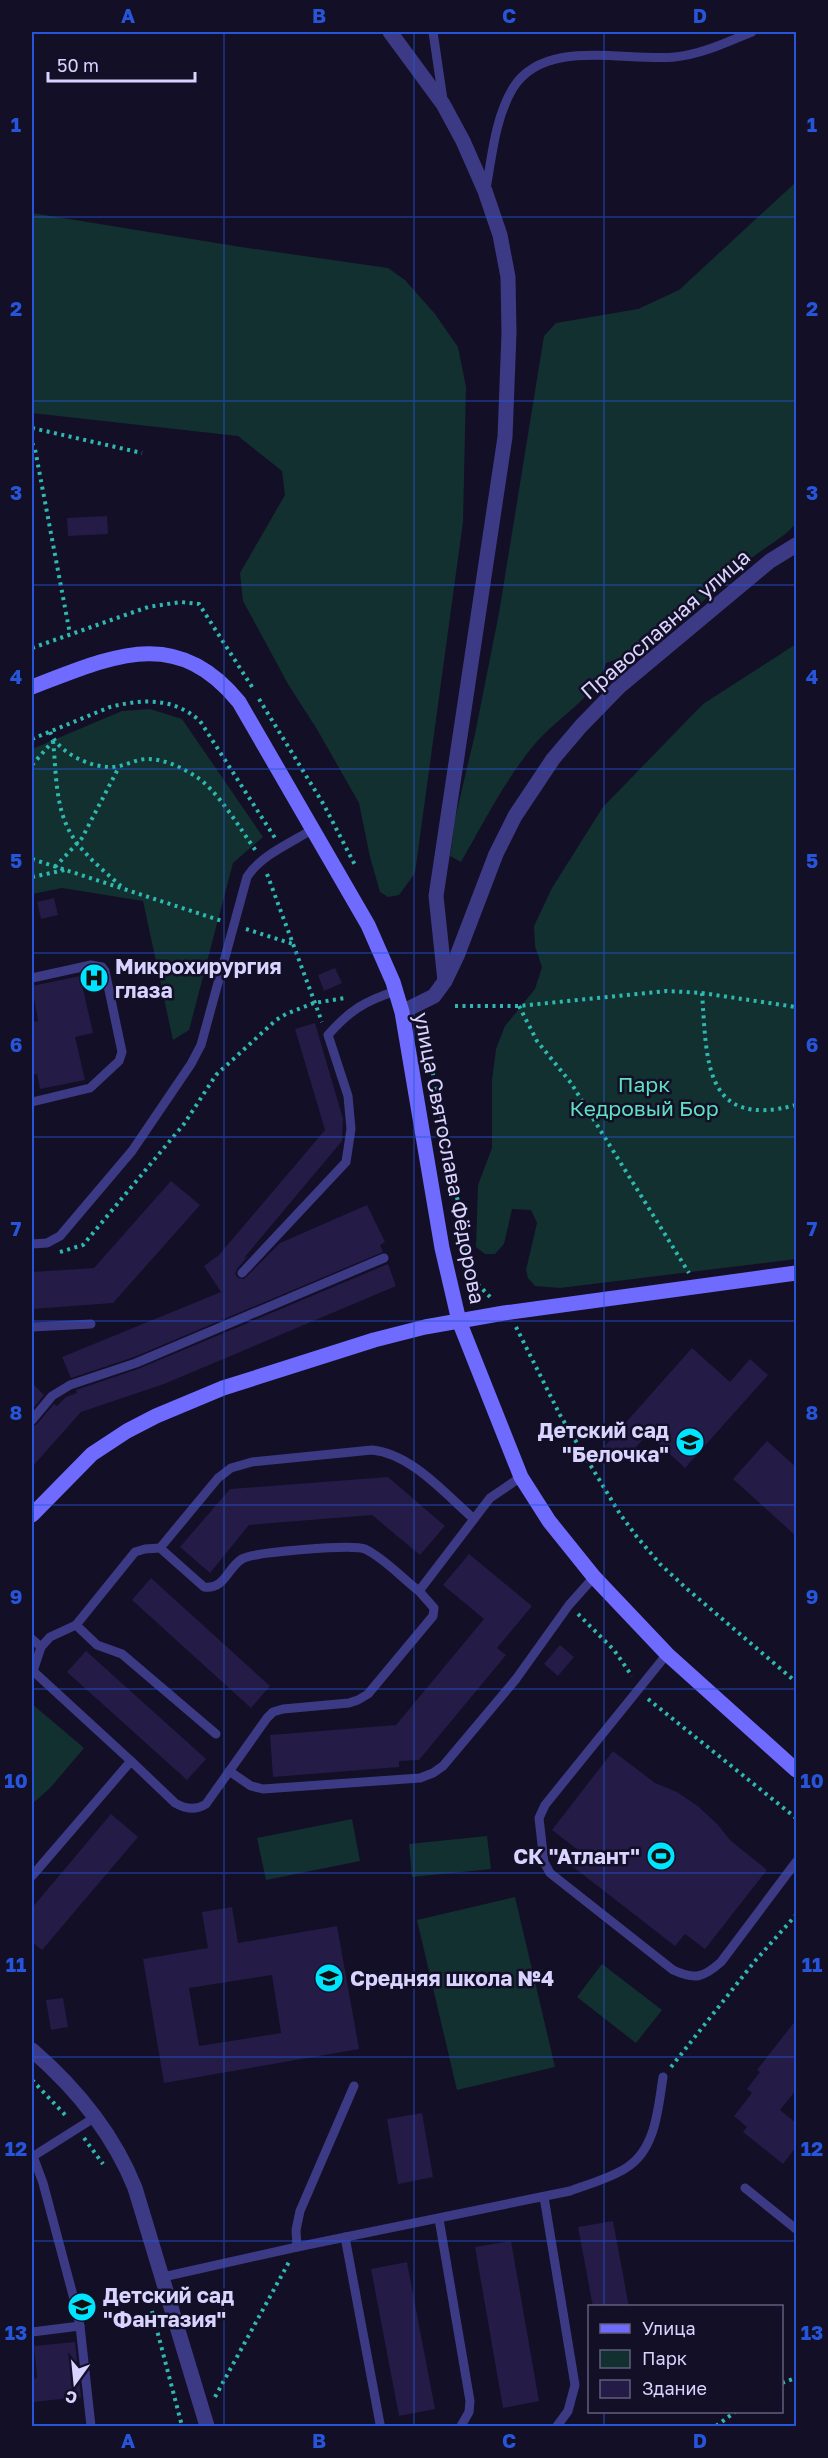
<svg xmlns="http://www.w3.org/2000/svg" width="828" height="2458" viewBox="0 0 828 2458" font-family="'Golos Text',sans-serif">
<style>
.green{fill:#12302f}
.building{fill:#241b47;fill-rule:evenodd}
.lines{fill:none;stroke-linecap:round;stroke-linejoin:round}
.path{stroke:#2fb8b0;stroke-width:4;stroke-dasharray:3 4.5;stroke-linecap:butt}
.lane{stroke:#3d3a85;stroke-width:9}
.street{stroke:#3d3a85;stroke-width:15}
.secondary{stroke:#6f6bff;stroke-width:15}
.grid{fill:none;stroke:#2655da;stroke-width:1.5;stroke-opacity:0.55}
.labels{text-anchor:middle;dominant-baseline:central;stroke-width:5;stroke-linejoin:round;paint-order:stroke}
.street-label{font-size:21px;fill:#d9d4ff;stroke:#130f26}
.poi-label{font-size:21px;font-weight:bold;fill:#d9d4ff;stroke:#130f26;text-anchor:start}
.park-label{font-size:21px;fill:#5fe0c0;stroke:#130f26}
.neatline{fill:none;stroke:#2655da;stroke-width:2}
.grid-label{font-size:20px;text-anchor:middle;font-weight:bold;fill:#2655da}
</style>
<rect width="100%" height="100%" fill="#130f26"/>
<!-- green -->
<g class="green">
<path d="M796 182V523C785 538 764 547 749 560 704 598 665 645 606 663 594 700 558 716 534 745 505 780 484 822 461 862L450 856 455 819 475 734 499 613 544 336 556 323 638 309 679 290Z"/>
<polygon points="32,213 241,247 388,268 405,280 435,314 458,347 466,387 463,522 415,873 399,895 388,897 380,892 370,857 359,803 318,731 288,684 243,601 240,573 285,495 282,471 238,436 32,413"/>
<polygon points="796,644 796,1259 560,1288 535,1286 528,1278 526,1270 537,1223 531,1210 512,1209 504,1244 495,1254 485,1254 476,1247 478,1185 492,1148 492,1080 496,1049 505,1026 535,989 542,967 535,946 534,926 552,888 603,807 703,704"/>
<polygon points="150,709 182,719 263,837 233,863 189,1030 173,1040 143,901 62,888 32,894 32,749 122,711"/>
<polygon points="32,1704 84,1748 50,1788 32,1804"/>
<polygon points="352,1819 360,1861 266,1880 257,1838"/>
<polygon points="487,1836 491,1869 412,1877 409,1844"/>
<polygon points="515,1897 555,2067 457,2090 417,1920"/>
<polygon points="602,1964 662,2010 636,2043 577,1997"/>
</g>
<!-- building -->
<g class="building">
<polygon points="107,516 108,534 68,536 67,518"/>
<polygon points="54,898 58,915 41,919 37,902"/>
<polygon points="335,968 342,983 324,991 318,975"/>
<polygon points="80,976 93,1033 75,1037 85,1080 40,1089 37,1074 32,1075 32,1022 38,1021 32,986"/>
<polygon points="315,1023 343,1119 342,1141 244,1258 248,1256 237,1269 235,1274 238,1278 244,1279 280,1243 367,1205 385,1242 380,1245 383,1252 134,1357 71,1378 62,1357 221,1292 204,1266 219,1255 325,1130 295,1029"/>
<polygon points="171,1181 200,1205 113,1303 32,1309 32,1272 94,1268"/>
<polygon points="388,1264 396,1286 164,1384 81,1412 32,1467 32,1427 37,1424 54,1404 57,1406 66,1397 77,1393 76,1390 138,1369"/>
<polygon points="692,1348 730,1382 750,1359 768,1375 685,1468 648,1434 621,1463 604,1447"/>
<polygon points="32,1383 44,1395 32,1410"/>
<polygon points="767,1441 796,1467 796,1536 733,1479"/>
<polygon points="388,1477 445,1526 420,1555 372,1515 249,1525 210,1573 180,1547 230,1489"/>
<polygon points="469,1554 532,1606 497,1648 506,1655 419,1760 399,1761 399,1767 273,1777 270,1735 396,1725 484,1619 443,1585"/>
<polygon points="151,1578 270,1686 251,1708 132,1600"/>
<polygon points="560,1645 574,1657 558,1676 544,1664"/>
<polygon points="86,1651 206,1759 187,1780 67,1672"/>
<polygon points="613,1751 655,1783 677,1792 699,1807 717,1824 731,1841 767,1870 705,1949 685,1934 675,1946 568,1863 578,1850 552,1830"/>
<polygon points="111,1814 138,1837 42,1950 32,1942 32,1908"/>
<path d="M232 1907 238 1943 337 1926 359 2049 164 2083 143 1959 208 1948 202 1912ZM272 1975 281 2033 199 2046 189 1988Z"/>
<polygon points="63,1998 68,2027 51,2030 46,2000"/>
<polygon points="796,2020 796,2090 780,2110 796,2123 796,2147 783,2164 743,2132 747,2127 734,2116 752,2093 747,2089 760,2072 757,2070"/>
<polygon points="422,2113 433,2177 398,2184 387,2119"/>
<polygon points="613,2221 629,2307 593,2307 578,2227"/>
<polygon points="511,2241 539,2401 503,2408 475,2247"/>
<polygon points="407,2262 435,2409 399,2416 371,2269"/>
<polygon points="75,2342 81,2397 32,2402 32,2379 37,2378 34,2346"/>
</g>
<g class="lines">
<!-- path -->
<g class="path">
<polyline points="32,428 142,453"/>
<polyline points="32,443 35,449 70,634"/>
<polyline points="32,648 148,607 181,602 199,604 254,690"/>
<polyline points="259,699 324,805 356,867"/>
<path d="M50 732C59 753 89 767 111 767 124 767 135 759 147 759 164 759 181 767 195 776 216 788 241 830 256 851"/>
<path d="M32 739 110 707C142 699 173 697 200 721L275 838"/>
<path d="M53 741C56 768 55 798 66 824 76 849 102 869 122 887"/>
<polyline points="32,765 53,741"/>
<polyline points="32,859 222,921"/>
<polyline points="55,867 82,838 119,767"/>
<polyline points="267,874 322,1022"/>
<polyline points="32,877 65,870"/>
<polyline points="246,929 293,944"/>
<path d="M702 993C707 1060 703 1130 796 1105"/>
<polyline points="455,1006 519,1006 667,991 702,993 796,1007"/>
<polyline points="519,1006 537,1041 571,1083 689,1273"/>
<polyline points="424,1028 473,1279 492,1299"/>
<polyline points="60,1252 83,1245 184,1124 216,1075 276,1020 286,1014 314,1003 345,998"/>
<polyline points="516,1327 560,1415 620,1514 637,1537 660,1564 686,1588 796,1682"/>
<polyline points="578,1614 614,1650 632,1676"/>
<polyline points="648,1699 796,1818"/>
<polyline points="671,2067 755,1961 796,1915"/>
<polyline points="32,2080 68,2118"/>
<polyline points="84,2138 103,2164"/>
<polyline points="152,2311 182,2426"/>
<polyline points="782,2383 796,2378"/>
<polyline points="215,2397 289,2262"/>
<polyline points="716,2426 735,2412"/>
</g>
<!-- lane -->
<g class="lane">
<polyline points="433,32 443,100"/>
<path d="M486 189C492 156 495 118 513 88 545 37 625 62 675 57 703 54 727 42 752 32"/>
<polyline points="32,978 91,965 102,967 105,971 122,1052 119,1061 90,1088 32,1102"/>
<path d="M32 1244 47 1243 60 1236 132 1151 191 1064 201 1045 247 877C261 855 291 843 313 829"/>
<path d="M242 1273 346 1162 351 1129 348 1096 328 1035C350 1010 365 1001 396 991"/>
<polyline points="32,1327 91,1324"/>
<polyline points="32,1420 52,1396 70,1385 136,1363 384,1258"/>
<path d="M419 1591C402 1578 384 1558 365 1549 352 1544 254 1552 242 1559 227 1568 225 1590 204 1587L160 1548 218 1478 231 1468 252 1462 372 1450C412 1454 445 1494 474 1519"/>
<polyline points="76,1625 97,1645 122,1654 216,1734"/>
<polyline points="32,1639 41,1647 33,1671 131,1761 32,1876"/>
<polyline points="41,1647 50,1637 76,1625 135,1552 145,1549 160,1548"/>
<path d="M667 1654 545 1805 539 1818 544 1862 550 1873 673 1970C695 1980 703 1978 721 1962L796 1862"/>
<path d="M131 1761 175 1803C185 1809 195 1811 206 1804L267 1718 273 1712 283 1709 349 1703 358 1700 368 1694 433 1616 434 1608 419 1591 490 1498 521 1477"/>
<polyline points="229,1771 251,1786 263,1789 420,1778 433,1773 443,1766 516,1679 569,1605 594,1577"/>
<polyline points="33,2156 43,2183 74,2299 80,2326 91,2426"/>
<polyline points="32,2157 97,2116"/>
<polyline points="745,2188 796,2229"/>
<polyline points="544,2197 575,2385 568,2411 557,2426"/>
<polyline points="439,2219 470,2401 469,2412 461,2426"/>
<polyline points="345,2237 380,2424"/>
<polyline points="297,2247 296,2230 300,2211 354,2086"/>
<path d="M163 2277 297 2247 570 2191C588 2184 609 2179 626 2168 656 2150 658 2108 663 2077"/>
<polyline points="32,2332 80,2326"/>
</g>
<!-- street -->
<g class="street">
<polyline points="390,32 443,104 463,141 485,191 500,235 508,277 509,333 505,437 436,896 445,981"/>
<polyline points="402,1012 434,996 445,981 457,956 496,854 515,816 553,759 581,726 619,687 770,561 796,545"/>
<path d="M32 2050C77 2089 113 2133 135 2188L207 2426"/>
</g>
<!-- secondary -->
<g class="secondary">
<path d="M32 687C111 657 176 624 239 702L368 925 393 982 402 1012 442 1248 459 1321 521 1477 549 1521 594 1577 667 1654 796 1770"/>
<polyline points="32,1515 92,1454 127,1431 156,1416 223,1388 374,1340 425,1327 504,1313 796,1273"/>
</g>
</g>
<!-- grid -->
<path class="grid" d="M224 32V2426M414 32V2426M604 32V2306M32 217H796M32 401H796M32 585H796M32 769H796M32 953H796M32 1137H796M32 1321H796M32 1505H796M32 1689H796M32 1873H796M32 2057H796M32 2241H796M604 2412V2426"/>
<!-- icons -->
<defs>
<g id="hospital-disc" transform="scale(1.5)"><circle r="9.5" fill="#00e5ff" stroke="#130f26"/><path d="M-5-5h3v3.5h4V-5h3V5h-3V1.5h-4V5h-3Z" fill="#111"/></g>
<g id="school-disc" transform="scale(1.5)"><circle r="9.5" fill="#00e5ff" stroke="#130f26"/><path d="M0-5L7-2L0 1L-7-2ZM-4 1L0 2.5L4 1V4Q0 6-4 4Z" fill="#111"/></g>
<g id="stadium-disc" transform="scale(1.5)"><circle r="9.5" fill="#00e5ff" stroke="#130f26"/><path d="M0-5a6.5 5 0 1 0 0 10a6.5 5 0 1 0 0-10ZM-3.5-1.8h7v3.6h-7Z" fill="#111"/></g>
</defs>
<g fill-rule="evenodd">
<use href="#hospital-disc" x="94" y="978"/>
<use href="#school-disc" x="690" y="1442"/>
<use href="#stadium-disc" x="661" y="1856"/>
<use href="#school-disc" x="329" y="1978"/>
<use href="#school-disc" x="82" y="2307"/>
</g>
<g class="labels">
<!-- street labels -->
<g class="street-label">
<text transform="translate(665 624) rotate(-41)">Православная улица</text>
<text transform="translate(450 1158) rotate(79)">улица Святослава Фёдорова</text>
</g>
<!-- poi labels -->
<g class="poi-label">
<text x="115" y="966">Микрохирургия<tspan x="115" dy="24">глаза</tspan></text>
<text x="669" y="1430" text-anchor="end">Детский сад<tspan x="669" dy="24">"Белочка"</tspan></text>
<text x="640" y="1856" text-anchor="end">СК "Атлант"</text>
<text x="350" y="1978">Средняя школа №4</text>
<text x="103" y="2295">Детский сад<tspan x="103" dy="24">"Фантазия"</tspan></text>
</g>
<!-- park labels -->
<g class="park-label">
<text x="644" y="1084">Парк<tspan x="644" dy="24">Кедровый Бор</tspan></text>
</g>
</g>
<!-- border -->
<rect width="828" height="2458" fill="none" stroke="#130f26" stroke-width="66"/>
<!-- legend -->
<rect x="588" y="2305" width="195" height="108" fill="#130f26" stroke="#625e7d" stroke-width="1.5"/>
<rect x="600" y="2324" width="30" height="9" fill="#6f6bff" stroke="#625e7d" stroke-width="1.5"/>
<text x="642" y="2335" font-size="18" fill="#d9d4ff">Улица</text>
<rect x="600" y="2350" width="30" height="18" fill="#12302f" stroke="#625e7d" stroke-width="1.5"/>
<text x="642" y="2365" font-size="18" fill="#d9d4ff">Парк</text>
<rect x="600" y="2380" width="30" height="18" fill="#241b47" stroke="#625e7d" stroke-width="1.5"/>
<text x="642" y="2395" font-size="18" fill="#d9d4ff">Здание</text>
<!-- north arrow -->
<g transform="translate(75 2383) rotate(195)" stroke="#130f26" stroke-width="4.5" paint-order="stroke">
<path d="M0-4.5L10 22L0 15L-10 22Z" fill="#d9d4ff"/>
<text y="-9" font-size="16" font-weight="bold" text-anchor="middle" fill="#d9d4ff">С</text>
</g>
<!-- scale -->
<path d="M48 72v9h147v-9" fill="none" stroke="#d9d4ff" stroke-width="3"/>
<text x="57" y="72" font-size="18" fill="#d9d4ff" stroke="#130f26" stroke-width="4.5" paint-order="stroke">50 m</text>
<rect x="33" y="33" width="762" height="2392" class="neatline"/>
<g class="grid-label">
<text x="128" y="23">A</text>
<text x="319" y="23">B</text>
<text x="509" y="23">C</text>
<text x="700" y="23">D</text>
<text x="16" y="132">1</text>
<text x="812" y="132">1</text>
<text x="16" y="316">2</text>
<text x="812" y="316">2</text>
<text x="16" y="500">3</text>
<text x="812" y="500">3</text>
<text x="16" y="684">4</text>
<text x="812" y="684">4</text>
<text x="16" y="868">5</text>
<text x="812" y="868">5</text>
<text x="16" y="1052">6</text>
<text x="812" y="1052">6</text>
<text x="16" y="1236">7</text>
<text x="812" y="1236">7</text>
<text x="16" y="1420">8</text>
<text x="812" y="1420">8</text>
<text x="16" y="1604">9</text>
<text x="812" y="1604">9</text>
<text x="16" y="1788">10</text>
<text x="812" y="1788">10</text>
<text x="16" y="1972">11</text>
<text x="812" y="1972">11</text>
<text x="16" y="2156">12</text>
<text x="812" y="2156">12</text>
<text x="16" y="2340">13</text>
<text x="812" y="2340">13</text>
<text x="128" y="2448">A</text>
<text x="319" y="2448">B</text>
<text x="509" y="2448">C</text>
<text x="700" y="2448">D</text>
</g>
</svg>
